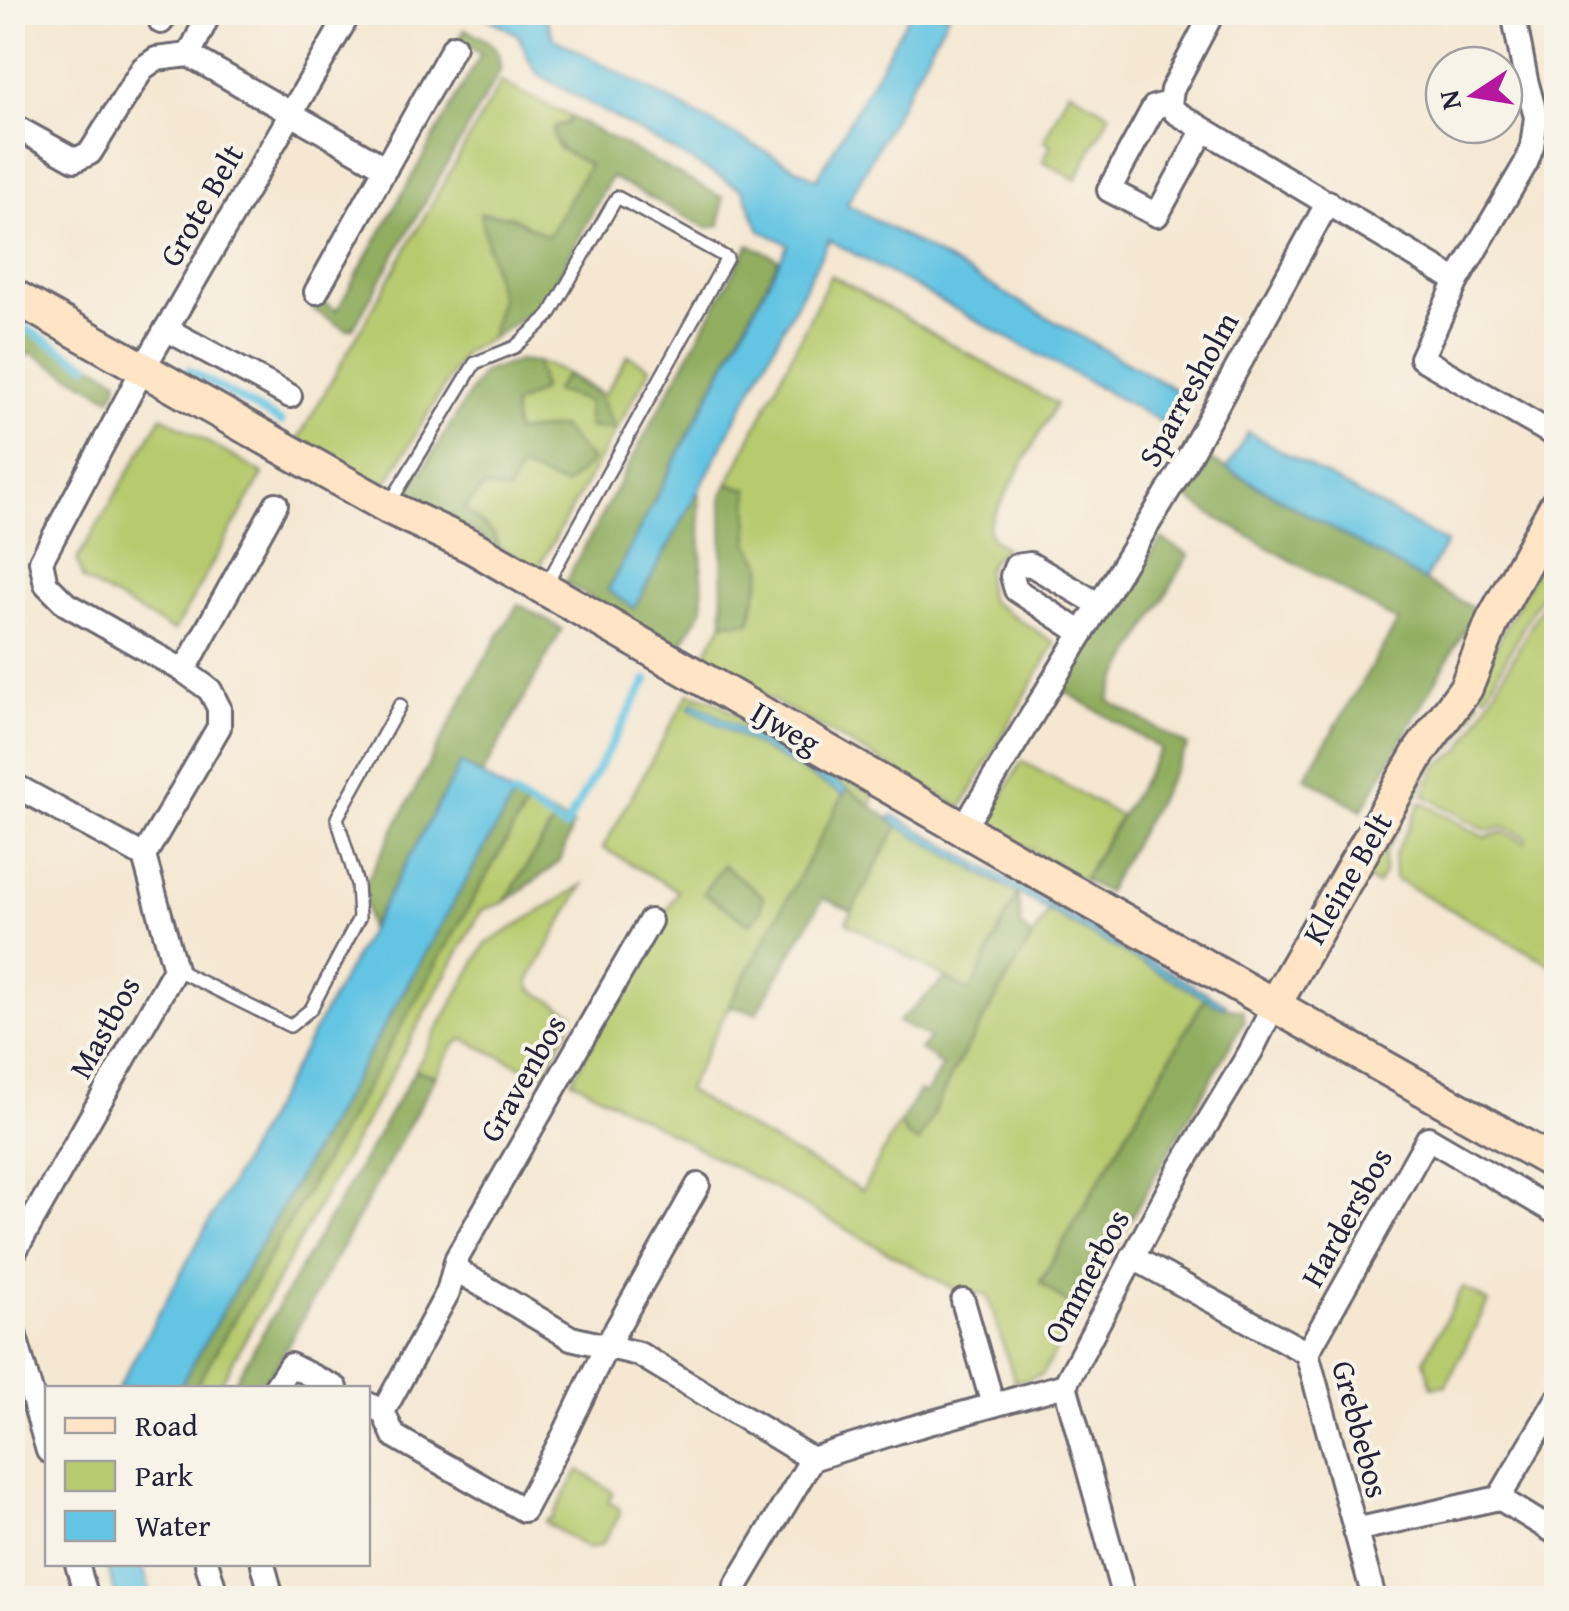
<svg xmlns="http://www.w3.org/2000/svg" width="1569" height="1611" viewBox="0 0 1569 1611" font-family="'Gentium Book Plus',serif">
<style>
.green{fill:#b7ca6e;stroke:#6c7654;stroke-width:2.5}
.forest{fill:#91ae61;stroke:#5a684e;stroke-width:2.5}
.water{fill:#64c4e3;stroke:#43738f;stroke-width:2.5}
.lines{fill:none;stroke-linecap:round;stroke-linejoin:round}
.stream{stroke:#64c4e3;stroke-width:8}
.lane-casing{stroke:#6c6770;stroke-width:16}
.street-casing{stroke:#6c6770;stroke-width:28}
.secondary-casing{stroke:#6c6770;stroke-width:38}
.lane{stroke:#fff;stroke-width:11}
.street{stroke:#fff;stroke-width:22}
.secondary{stroke:#ffe4c6;stroke-width:32}
.labels{text-anchor:middle;dominant-baseline:central;stroke-width:8;stroke-linejoin:round;paint-order:stroke}
.street-label{font-size:32px;fill:#22223b;stroke:#f7f3e8}
</style>
<rect width="100%" height="100%" fill="#f7f3e8"/>
<filter id="ink" filterUnits="userSpaceOnUse"><feTurbulence type="fractalNoise" baseFrequency=".01" numOctaves="2"/><feDisplacementMap in="SourceGraphic" scale="20" xChannelSelector="R" yChannelSelector="G"/><feConvolveMatrix kernelMatrix="1 2 1 2 8 2 1 2 1" color-interpolation-filters="sRGB"/></filter>
<filter id="wash" filterUnits="userSpaceOnUse"><feTurbulence type="fractalNoise" baseFrequency=".0048" numOctaves="4" result="noise"/><feDisplacementMap in="SourceGraphic" scale="40" xChannelSelector="R" yChannelSelector="G"/><feGaussianBlur stdDeviation="2.25" result="paint"/><feColorMatrix in="noise" values="0 0 0 0 0 0 0 0 0 0 0 0 0 0 0 0 0 1.4 0 .05"/><feComposite in="paint" operator="in"/></filter>
<g filter="url(#wash)">
<rect width="100%" height="100%" fill="#f5e7d2"/>
<!-- green -->
<g class="green">
<polygon points="501,82 571,117 567,123 557,126 553,130 558,148 589,165 548,237 510,216 481,214 500,300 490,339 464,353 386,484 295,445"/>
<polygon points="1069,90 1110,114 1076,179 1043,161 1051,145 1044,140"/>
<path d="M831 275 1056 404 988 526 991 537 1005 548C982 567 984 574 990 601L1055 643 962 807 701 660 723 623 750 621 763 566 749 544 748 490 728 484Z"/>
<path d="M628 355 651 368 538 568 499 547 464 509 484 487 515 432 513 406 542 390 537 362C561 368 582 383 604 395Z"/>
<polygon points="162,416 263,474 174,631 83,580 77,560"/>
<polygon points="1556,531 1556,567 1486,695 1474,688"/>
<polygon points="1556,581 1556,967 1395,879 1394,856 1421,802 1484,837 1505,832 1525,842 1527,838 1506,827 1487,831 1424,795 1439,764 1462,749"/>
<polygon points="689,693 712,700 874,795 872,806 847,788 691,707 844,795 729,1006 687,1090 724,1114 862,1191 897,1126 900,1124 907,1136 919,1142 955,1068 1048,911 1205,998 1040,1282 1078,1311 1042,1375 1015,1382 987,1294 961,1293 778,1191 572,1080 678,891 603,848"/>
<polygon points="1471,693 1480,700 1456,744 1438,756 1385,853 1384,873 1377,885 1362,877"/>
<polygon points="1022,761 1120,816 1083,880 989,825 990,818"/>
<polygon points="528,803 557,817 504,903 482,910 218,1388 195,1388"/>
<polygon points="898,826 1017,894 973,987 967,990 846,922"/>
<polygon points="583,885 529,981 531,989 572,1013 573,1018 544,1074 540,1075 463,1039 453,1046 436,1076 415,1070 485,945"/>
<polygon points="1463,1287 1488,1302 1446,1385 1432,1387 1424,1360"/>
<polygon points="579,1470 613,1492 608,1502 619,1508 620,1515 601,1545 589,1549 545,1522 547,1519 551,1519"/>
</g>
<!-- forest -->
<g class="forest">
<path d="M465 29C487 41 501 42 500 71L353 328 347 330 314 310 312 305 316 299 337 310 481 54 458 41Z"/>
<path d="M571 117 723 198 720 225 707 228 611 177 541 310 527 315 490 339 500 300 480 213 510 216 548 236 589 165C573 155 554 152 553 130L557 126 567 123Z"/>
<polygon points="749,244 779,259 608,590 634,607 699,490 703,608 679,648 565,583"/>
<polygon points="15,321 118,379 117,387 111,398 29,352 13,373 13,325"/>
<polygon points="519,361 537,362 542,390 513,406 515,432 561,427 592,461 565,486 520,468 508,492 484,487 464,509 494,534 499,547 407,495 483,372"/>
<polygon points="566,375 599,396 616,430 589,427 587,401 554,391"/>
<polygon points="1209,459 1476,610 1362,810 1305,777 1398,622 1212,515 1185,496"/>
<polygon points="728,484 748,489 749,544 763,566 750,622 723,623 722,496"/>
<polygon points="1161,539 1189,555 1115,683 1109,701 1188,746 1106,892 1083,880 1161,749 1061,689 1079,648 1110,618"/>
<polygon points="518,604 562,629 482,775 461,764 369,930 364,886 479,669"/>
<polygon points="847,788 898,826 852,911 823,898 757,1013 729,1006"/>
<polygon points="514,796 528,803 195,1388 179,1388"/>
<polygon points="557,817 573,825 561,858 553,867 504,903"/>
<polygon points="723,865 763,896 761,911 750,924 703,893"/>
<polygon points="1017,894 1022,927 1032,938 955,1068 919,1143 907,1136 900,1124 919,1091 926,1094 942,1066 935,1062 936,1059 920,1050 930,1038 898,1022 946,978 967,990 973,987"/>
<polygon points="1205,998 1223,1007 1243,1010 1244,1021 1078,1311 1040,1283"/>
<polygon points="415,1070 436,1076 280,1359 260,1388 231,1388"/>
</g>
<!-- water -->
<g class="water">
<path d="M479 13H544L554 38 817 179 910 13H949L847 204 1179 392C1186 407 1189 420 1173 428L829 240 699 490 634 608 608 590 788 244 760 230 743 190 539 75 530 62 518 35Z"/>
<polygon points="1248,432 1446,543 1424,581 1227,468"/>
<polygon points="693,702 847,788 844,795 690,708"/>
<polygon points="461,763 514,796 179,1388 118,1388"/>
<polygon points="893,815 1226,1004 1223,1007 1205,998 898,826 889,818"/>
<polygon points="107,1564 142,1564 152,1598 116,1598"/>
</g>
<g class="lines">
<!-- stream -->
<g class="stream">
<polyline points="12,320 87,365"/>
<polyline points="188,370 281,422"/>
<polyline points="514,796 565,828 647,680"/>
</g>
</g>
</g>
<g filter="url(#ink)">
<g class="lines">
<!-- lane casing -->
<g class="lane-casing">
<g id="lane">
<polyline points="388,506 475,363 515,347 549,316 617,197 727,258 546,585"/>
<polyline points="175,969 290,1026 311,1009 359,918 357,884 337,818 400,705"/>
</g>
</g>
<!-- street casing -->
<g class="street-casing">
<g id="street">
<polyline points="1213,12 1172,90 1170,103 1175,112 1457,281 1421,358 1556,436"/>
<polyline points="161,22 167,12"/>
<polyline points="189,55 210,12"/>
<polyline points="1170,103 1154,107 1109,190 1157,215 1203,131"/>
<polyline points="12,125 75,160 90,153 143,68 156,59 189,55 386,168"/>
<polyline points="1457,281 1526,163 1532,147 1536,117 1526,80 1513,12"/>
<polyline points="316,292 454,46"/>
<polyline points="166,329 290,396"/>
<polyline points="1082,633 1016,590 1012,576 1016,566 1030,564 1098,604"/>
<polyline points="184,671 276,504"/>
<polyline points="12,784 144,856"/>
<polyline points="963,829 1184,465 1328,202"/>
<polyline points="12,1256 175,969 144,856 219,727 219,708 210,690 184,671 66,604 46,584 41,561 143,369 350,12"/>
<polyline points="1132,1257 1307,1353 1374,1598"/>
<polyline points="455,1269 571,1338 639,1354 812,1459"/>
<polyline points="963,1301 993,1405"/>
<polyline points="12,1326 48,1451"/>
<polyline points="1307,1353 1428,1138 1556,1213"/>
<polyline points="275,1388 290,1365 336,1388"/>
<polyline points="368,1404 383,1412 394,1436 524,1510 564,1435 606,1347 698,1185"/>
<polyline points="383,1412 448,1292 457,1258 650,921"/>
<polyline points="1499,1498 1556,1533"/>
<polyline points="1355,1530 1499,1498 1556,1401"/>
<polyline points="77,1564 87,1598"/>
<polyline points="207,1564 217,1598"/>
<polyline points="263,1564 272,1598"/>
<polyline points="739,1598 736,1586 812,1459 897,1432 1065,1385"/>
<polyline points="1124,1598 1065,1385 1181,1167 1251,1051 1274,1005"/>
</g>
</g>
<!-- secondary casing -->
<g class="secondary-casing">
<g id="secondary">
<polyline points="12,295 388,507 471,546 1043,875 1556,1164"/>
<polyline points="1274,1005 1420,751 1466,688 1493,620 1556,506"/>
</g>
</g>
<!-- lane -->
<use href="#lane" class="lane"/>
<!-- street -->
<use href="#street" class="street"/>
<!-- secondary -->
<use href="#secondary" class="secondary"/>
</g>
</g>
<g class="labels">
<!-- street labels -->
<g class="street-label">
<text transform="translate(201 205) rotate(-60)">Grote Belt</text>
<text transform="translate(1188 389) rotate(-61)">Sparresholm</text>
<text transform="translate(786 727) rotate(30)">IJweg</text>
<text transform="translate(1347 878) rotate(-60)">Kleine Belt</text>
<text transform="translate(104 1027) rotate(-61)">Mastbos</text>
<text transform="translate(522 1078) rotate(-60)">Gravenbos</text>
<text transform="translate(1346 1217) rotate(-61)">Hardersbos</text>
<text transform="translate(1086 1276) rotate(-62)">Ommerbos</text>
<text transform="translate(1361 1429) rotate(75)">Grebbebos</text>
</g>
</g>
<!-- margin -->
<rect width="1569" height="1611" fill="none" stroke="#f7f3e8" stroke-width="50"/>
<!-- legend -->
<rect x="45" y="1386" width="325" height="180" fill="#f7f3e8" stroke="#a29fa3" stroke-width="2.5"/>
<rect x="65" y="1418" width="50" height="15" fill="#ffe4c6" stroke="#a29fa3" stroke-width="2.5"/>
<text x="135" y="1436" font-size="30" fill="#22223b">Road</text>
<rect x="65" y="1461" width="50" height="30" fill="#b7ca6e" stroke="#a29fa3" stroke-width="2.5"/>
<text x="135" y="1486" font-size="30" fill="#22223b">Park</text>
<rect x="65" y="1511" width="50" height="30" fill="#64c4e3" stroke="#a29fa3" stroke-width="2.5"/>
<text x="135" y="1536" font-size="30" fill="#22223b">Water</text>
<!-- north arrow -->
<g transform="translate(1474 95) rotate(258)"><circle r="48" fill="#f7f3e8" stroke="#a29fa3" stroke-width="2.5"/>
<path d="M0-8L18 38L0 25L-18 38Z" fill="#b5179e"/>
<text y="-15" font-size="28" font-weight="bold" text-anchor="middle" fill="#22223b">N</text>
</g>
</svg>
